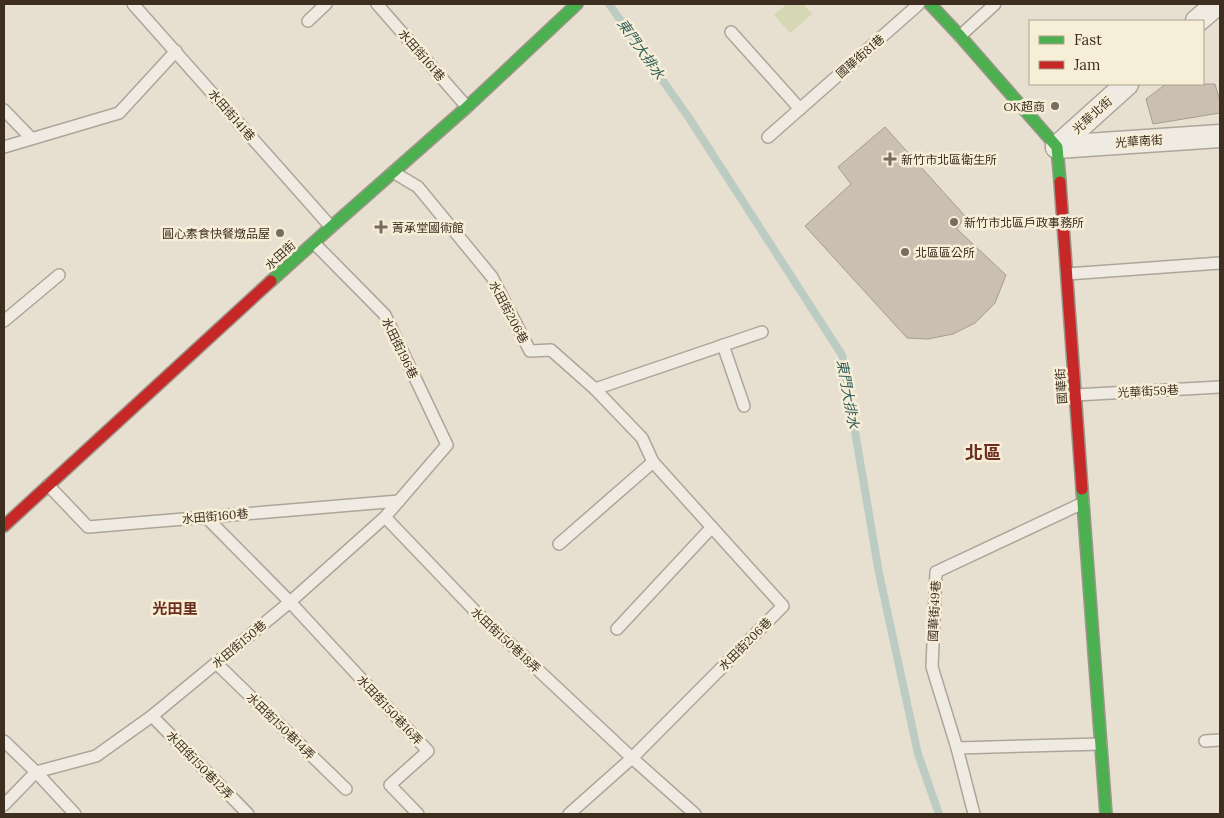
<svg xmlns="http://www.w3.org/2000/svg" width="1224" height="818" viewBox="0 0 1224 818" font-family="Lora,'Noto Sans TC',serif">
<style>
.green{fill:#d6d7b3}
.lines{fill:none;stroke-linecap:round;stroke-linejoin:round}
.stream{stroke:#bcccc2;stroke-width:8}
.building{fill:#cbbfb2;stroke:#a89c90}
.lane-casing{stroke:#ada599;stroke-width:14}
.street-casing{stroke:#ada599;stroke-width:25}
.fast-casing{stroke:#9c958a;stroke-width:14}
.jam-casing{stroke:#9c958a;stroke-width:14}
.lane{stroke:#efebe3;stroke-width:11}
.street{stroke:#efebe3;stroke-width:22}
.fast{stroke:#4caf50;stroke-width:11}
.jam{stroke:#c62828;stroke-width:11}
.poi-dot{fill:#786c5e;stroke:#f7eed8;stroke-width:2}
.labels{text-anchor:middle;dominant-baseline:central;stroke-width:5;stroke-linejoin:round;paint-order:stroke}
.street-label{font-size:12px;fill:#3d2e20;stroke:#f7eed8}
.poi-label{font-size:12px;fill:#3d2e20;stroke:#f7eed8;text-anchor:start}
.water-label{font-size:14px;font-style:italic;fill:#2f5d5a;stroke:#f7eed8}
.quarter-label{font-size:15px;font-weight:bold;fill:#6b2e1e;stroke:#f7eed8}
.district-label{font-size:18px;font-weight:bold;fill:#6b2e1e;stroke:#f7eed8}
</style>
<rect width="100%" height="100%" fill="#e7e0d1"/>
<!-- green -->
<polygon class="green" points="787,4 803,4 812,14 790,33 774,15"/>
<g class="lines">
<!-- stream -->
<polyline class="stream" points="609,4 689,118 842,355 879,573 918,754 939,814"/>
</g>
<!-- building -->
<g class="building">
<polygon points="1166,84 1215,84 1220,101 1220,113 1153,124 1146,99"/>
<polygon points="885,127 965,216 957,229 1006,275 995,303 975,323 953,334 928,339 907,338 805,226 851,184 838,167"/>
</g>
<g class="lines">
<!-- lane casing -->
<g class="lane-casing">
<g id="lane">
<polyline points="133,4 331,227"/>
<polyline points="377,4 467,107"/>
<polyline points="308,21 326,4"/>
<polyline points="731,32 800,109"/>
<polyline points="960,36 995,4"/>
<polyline points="4,110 31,138"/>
<polyline points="768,137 919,4"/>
<polyline points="4,147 119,113 176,51"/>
<polyline points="393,172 418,187 492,277 530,351 551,350 595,389 642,438 653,462 783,606 632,758 569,814"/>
<polyline points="1067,274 1220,263"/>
<polyline points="4,321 59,275"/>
<polyline points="723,345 744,406"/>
<polyline points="595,389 762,332"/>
<polyline points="1075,395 1220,387"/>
<polyline points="48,485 88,527 399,501"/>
<polyline points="1083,503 936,572 932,667 957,748 1101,744"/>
<polyline points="206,517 290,602 428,751 390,785 418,814"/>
<polyline points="385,517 475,611 632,758 695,814"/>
<polyline points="559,544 653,462"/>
<polyline points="617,629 712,527"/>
<polyline points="216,663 346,789"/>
<polyline points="152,716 248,814"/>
<polyline points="4,741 36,772 75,814"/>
<polyline points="1205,741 1220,740"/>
<polyline points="957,748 974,814"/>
<polyline points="36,772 96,756 152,716 290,602 385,517 447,445 385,315 314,243"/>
<polyline points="4,805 36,772"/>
</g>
</g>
<!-- street casing -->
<g class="street-casing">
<g id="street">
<polyline points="1197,21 1217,4"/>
<polyline points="1057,147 1220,136"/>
<polyline points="1057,147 1127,84"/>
</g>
</g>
<!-- fast casing -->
<g class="fast-casing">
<g id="fast">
<polyline points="930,4 960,36 1057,147 1060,182"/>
<polyline points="271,281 331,227 467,107 577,4"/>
<polyline points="1082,489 1106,814"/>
</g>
</g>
<!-- jam casing -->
<g class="jam-casing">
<g id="jam">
<polyline points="1060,182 1082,489"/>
<polyline points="4,526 271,281"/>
</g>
</g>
<!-- lane -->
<use href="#lane" class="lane"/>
<!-- street -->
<use href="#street" class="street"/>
<!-- fast -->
<use href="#fast" class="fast"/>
<!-- jam -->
<use href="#jam" class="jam"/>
</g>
<!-- markers -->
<g class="poi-dot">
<circle cx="1055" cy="106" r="5"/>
<path d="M887.5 151.5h5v5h5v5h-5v5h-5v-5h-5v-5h5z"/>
<circle cx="954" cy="222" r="5"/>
<path d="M378.5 219.5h5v5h5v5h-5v5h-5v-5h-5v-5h5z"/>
<circle cx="280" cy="233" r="5"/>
<circle cx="905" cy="252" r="5"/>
</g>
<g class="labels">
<!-- street labels -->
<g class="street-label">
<text transform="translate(422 55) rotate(49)">水田街161巷</text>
<text transform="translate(860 56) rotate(-41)">國華街81巷</text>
<text transform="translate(232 115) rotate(49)">水田街141巷</text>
<text transform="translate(1092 115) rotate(-42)">光華北街</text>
<text transform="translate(1139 141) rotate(-4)">光華南街</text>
<text transform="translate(280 255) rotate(-42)">水田街</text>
<text transform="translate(509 312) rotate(62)">水田街206巷</text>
<text transform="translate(400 348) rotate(64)">水田街196巷</text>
<text transform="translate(1061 386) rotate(-94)">國華街</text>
<text transform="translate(1148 391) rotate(-3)">光華街59巷</text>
<text transform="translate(215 516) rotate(-5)">水田街160巷</text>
<text transform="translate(934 611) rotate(-87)">國華街49巷</text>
<text transform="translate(506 640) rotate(43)">水田街150巷18弄</text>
<text transform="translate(239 644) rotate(-40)">水田街150巷</text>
<text transform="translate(745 644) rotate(-45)">水田街206巷</text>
<text transform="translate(390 710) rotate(47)">水田街150巷16弄</text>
<text transform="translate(281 726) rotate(44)">水田街150巷14弄</text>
<text transform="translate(200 765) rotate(46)">水田街150巷12弄</text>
</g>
<!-- poi labels -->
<g class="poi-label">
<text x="1045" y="106" text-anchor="end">OK超商</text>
<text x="901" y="159">新竹市北區衛生所</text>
<text x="964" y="222">新竹市北區戶政事務所</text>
<text x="392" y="227">菁承堂國術館</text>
<text x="270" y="233" text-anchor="end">圓心素食快餐燉品屋</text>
<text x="915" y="252">北區區公所</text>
</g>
<!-- water labels -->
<g class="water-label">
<text transform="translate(641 49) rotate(55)">東門大排水</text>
<text transform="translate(848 394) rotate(80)">東門大排水</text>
</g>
<!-- quarter labels -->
<g class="quarter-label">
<text x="175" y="608">光田里</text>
</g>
<!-- district labels -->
<g class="district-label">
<text x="983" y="452">北區</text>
</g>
</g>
<!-- border -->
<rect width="1224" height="818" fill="none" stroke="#3d2e20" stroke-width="10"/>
<!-- legend -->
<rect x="1029" y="20" width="175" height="65" fill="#f7eed8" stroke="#ada18e"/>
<rect x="1039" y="36" width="25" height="8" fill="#4caf50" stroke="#ada18e"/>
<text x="1074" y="45" font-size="15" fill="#3d2e20">Fast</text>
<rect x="1039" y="61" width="25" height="8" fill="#c62828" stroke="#ada18e"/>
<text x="1074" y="70" font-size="15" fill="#3d2e20">Jam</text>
</svg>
